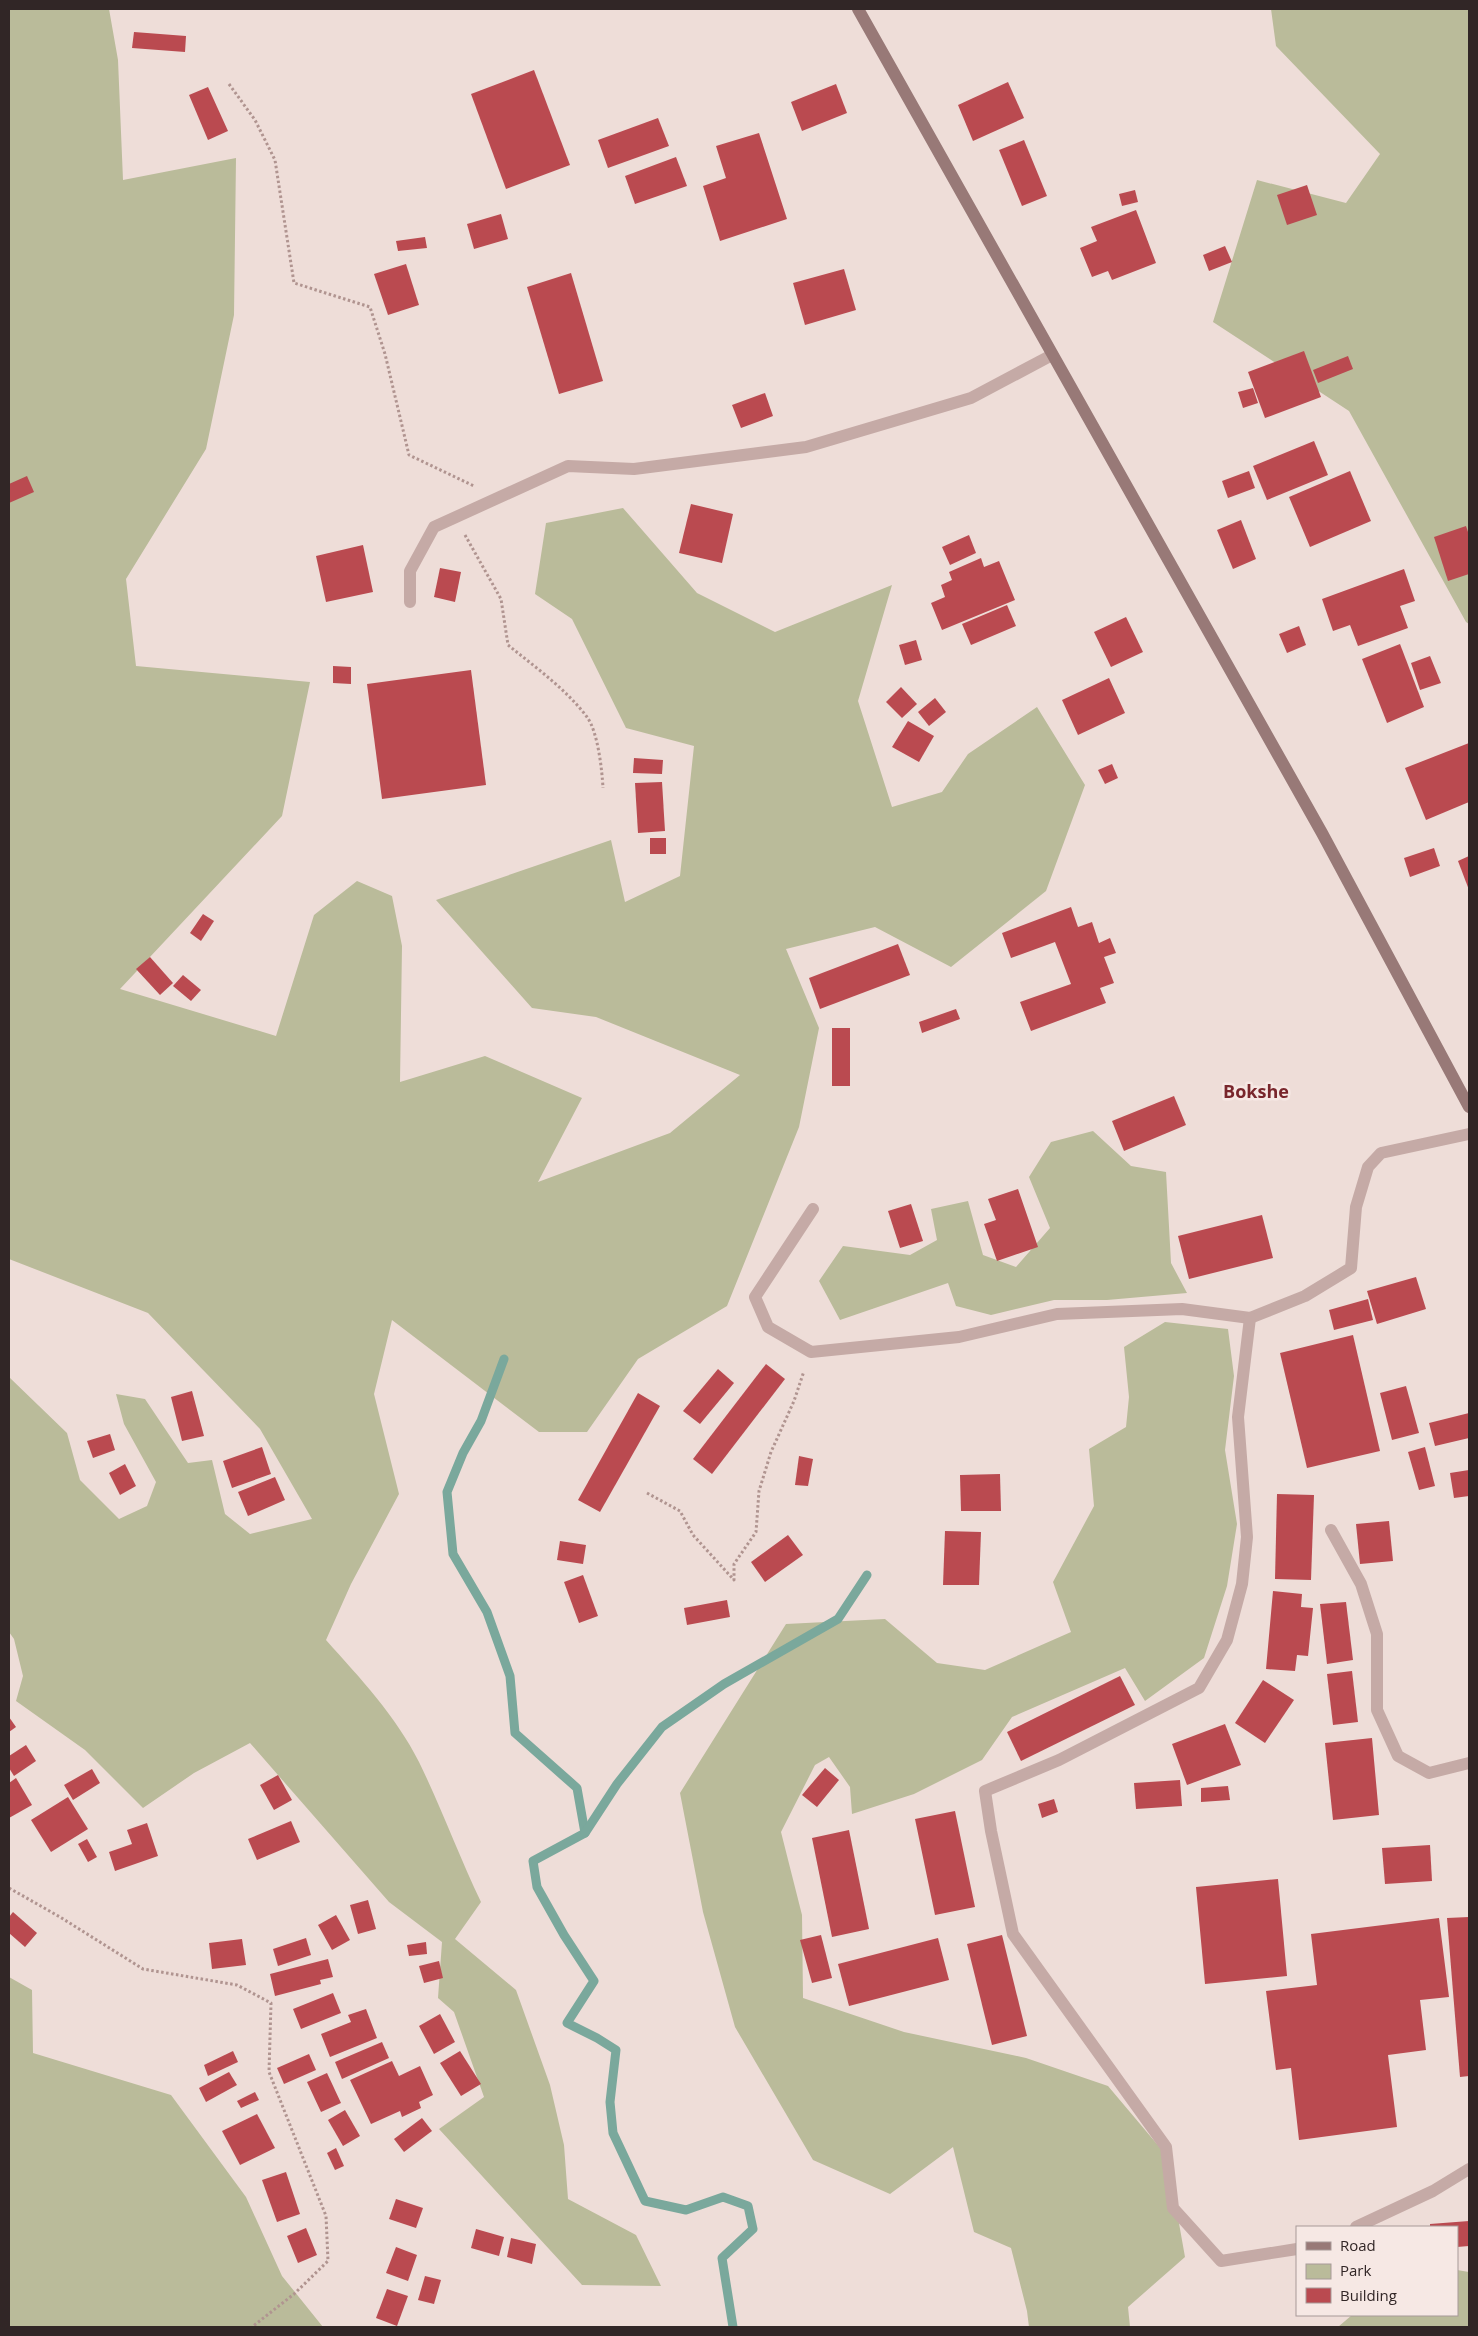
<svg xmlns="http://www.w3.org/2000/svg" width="1478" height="2336" viewBox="0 0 1478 2336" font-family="'Open Sans',sans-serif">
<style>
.green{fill:#babb9a}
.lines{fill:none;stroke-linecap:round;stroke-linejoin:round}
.stream{stroke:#7aa89c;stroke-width:9}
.building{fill:#ba4a50}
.path{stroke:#b09490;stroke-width:3;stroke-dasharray:2.5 2.5;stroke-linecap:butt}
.minor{stroke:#c5aaa6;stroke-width:12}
.secondary{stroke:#987977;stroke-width:12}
.labels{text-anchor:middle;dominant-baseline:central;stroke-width:5;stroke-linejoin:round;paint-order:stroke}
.neighbourhood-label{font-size:18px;font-weight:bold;fill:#79262c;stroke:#f6e8e4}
</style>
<rect width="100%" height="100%" fill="#eeddd8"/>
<!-- green -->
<g class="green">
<path d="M10 9H109L118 60 123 180 236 158 234 315 206 449 126 579 136 666 310 682 282 816 120 989 276 1036 314 915 357 881 392 896 402 946 400 1082 485 1056 582 1098 538 1182 670 1133 740 1075 596 1017 532 1008 436 900 611 840 625 902 680 876 694 746 626 728 572 619 535 594 546 523 623 508 697 593 775 632 892 585 858 701 892 807 942 792 968 754 1037 707 1085 785 1046 891 951 967 875 927 786 949 819 1028 799 1127 727 1306 638 1359 587 1432H539L392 1320 374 1394 399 1494 351 1584 326 1640C360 1678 396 1716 419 1762 441 1807 459 1856 481 1902L455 1939 516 1990 550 2085 564 2145 568 2199 636 2235 661 2286 582 2285 439 2129 484 2097 454 2012 438 1998 442 1942 389 1902 250 1743 194 1773 143 1808 85 1750 16 1701 23 1676 14 1639 9 1632V1377L67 1433 80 1480 119 1519 147 1506 156 1482 124 1424 116 1394 145 1399 188 1463 212 1460 225 1514 250 1534 312 1519 260 1429 148 1313 9 1259Z"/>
<polygon points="1271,9 1469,9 1469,624 1466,622 1349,411 1213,322 1257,180 1346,203 1380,154 1276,46"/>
<polygon points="1093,1131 1131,1166 1166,1172 1171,1263 1187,1293 1107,1300 1054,1300 991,1315 956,1306 948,1283 840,1320 819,1281 843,1246 910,1255 937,1240 931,1209 968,1201 983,1255 1016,1267 1050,1228 1029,1177 1051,1142"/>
<polygon points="1165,1322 1228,1329 1234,1376 1225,1450 1237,1524 1227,1586 1204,1658 1145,1701 1125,1668 1012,1717 982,1760 914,1794 852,1814 850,1787 829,1757 815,1765 781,1832 802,1915 803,1998 904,2032 1026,2058 1108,2086 1167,2156 1185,2257 1128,2307 1130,2327 1029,2327 1027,2311 1011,2248 974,2232 953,2147 890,2194 813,2160 735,2027 703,1912 680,1793 786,1624 885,1619 937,1663 985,1670 1071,1632 1053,1582 1094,1506 1089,1449 1126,1427 1129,1397 1124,1347"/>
<polygon points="9,1977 32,1990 33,2053 171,2095 246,2197 282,2276 323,2327 9,2327"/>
<polygon points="1457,2270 1469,2272 1469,2327 1338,2327 1352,2315 1457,2315"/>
</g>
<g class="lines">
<!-- stream -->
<g class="stream">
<polyline points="504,1359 481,1421 463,1453 447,1492 453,1554 487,1612 510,1676 515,1733 577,1788 585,1833 533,1861 537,1887 564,1935 594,1981 567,2023 597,2038 616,2050 610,2102 613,2133 645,2201 686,2210 723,2197 748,2206 753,2229 722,2258 733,2327"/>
<polyline points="585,1833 617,1784 662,1727 724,1684 838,1619 867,1575"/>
</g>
</g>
<!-- building -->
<g class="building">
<polygon points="134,32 186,36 185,52 132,48"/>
<polygon points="534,70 570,165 506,189 471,94"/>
<polygon points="1008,82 1024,118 973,141 958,105"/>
<polygon points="836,84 847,113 802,131 791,102"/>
<polygon points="208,87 228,131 208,140 189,95"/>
<polygon points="658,118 669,146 608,168 598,140"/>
<polygon points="759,133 787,219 720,241 703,186 726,178 716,146"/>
<polygon points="1024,140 1047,196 1022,206 999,150"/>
<polygon points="676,157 687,186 635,204 625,176"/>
<polygon points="1307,185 1317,215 1287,225 1277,195"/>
<polygon points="1135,190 1138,202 1122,206 1119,194"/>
<polygon points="1136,210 1156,263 1112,280 1108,271 1092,277 1080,248 1097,241 1091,227"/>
<polygon points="501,214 508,239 474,249 467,224"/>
<polygon points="425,237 427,248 398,251 396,241"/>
<polygon points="1225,246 1232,262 1209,271 1203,255"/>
<polygon points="406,264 419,305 388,315 374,274"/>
<polygon points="844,269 856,310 805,325 793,283"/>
<polygon points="571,273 603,381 559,394 527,287"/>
<polygon points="1304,351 1321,397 1265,418 1248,372"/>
<polygon points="1348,356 1353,369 1318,383 1313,370"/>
<polygon points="1253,388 1258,403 1243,408 1238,392"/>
<polygon points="765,393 773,416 741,428 732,405"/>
<polygon points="1314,441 1328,475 1267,500 1253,466"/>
<polygon points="1249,471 1255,488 1228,498 1222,481"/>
<polygon points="1350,471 1371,521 1310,547 1289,497"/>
<polygon points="27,476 34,492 9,503 9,484"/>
<polygon points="691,504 733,514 722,563 679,553"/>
<polygon points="1241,520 1256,559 1233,569 1217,530"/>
<polygon points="1466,526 1469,535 1469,574 1448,581 1434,537"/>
<polygon points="969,535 976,553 950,565 942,547"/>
<polygon points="363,545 373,592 326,602 316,556"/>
<polygon points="981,558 984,567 999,561 1015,600 942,630 931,603 945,597 941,585 952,580 949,572"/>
<polygon points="440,568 461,572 455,602 434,597"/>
<polygon points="1404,569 1415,601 1400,606 1408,628 1358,646 1350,625 1333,631 1322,599"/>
<polygon points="1007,605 1016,626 971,645 962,624"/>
<polygon points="1126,617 1143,652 1111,667 1094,632"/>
<polygon points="1299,626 1306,645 1287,653 1279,634"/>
<polygon points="916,640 922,660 905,665 899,645"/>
<polygon points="1400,644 1424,707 1387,723 1362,659"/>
<polygon points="1430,656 1441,683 1420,690 1411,663"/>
<polygon points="333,666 351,667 351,684 333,683"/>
<polygon points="471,670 486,785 382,799 367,684"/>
<polygon points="1109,678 1125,713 1078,735 1062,700"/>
<polygon points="901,687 917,704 902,718 886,702"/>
<polygon points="935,698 946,712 929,726 918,712"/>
<polygon points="908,721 934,736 919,762 892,747"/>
<polygon points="1469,743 1469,802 1426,820 1405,768"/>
<polygon points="634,758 663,760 662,774 633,773"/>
<polygon points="1112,764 1118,778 1105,784 1098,770"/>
<polygon points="662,782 665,831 638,833 635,783"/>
<rect x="650" y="838" width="16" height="16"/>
<polygon points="1434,848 1440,866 1410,877 1404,858"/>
<polygon points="1469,856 1469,890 1458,861"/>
<polygon points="1071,907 1078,927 1092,922 1099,943 1110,938 1116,953 1104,957 1114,983 1100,988 1106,1003 1031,1031 1020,1002 1071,984 1055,942 1011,958 1002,933"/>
<polygon points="203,914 214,921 201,941 190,933"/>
<polygon points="898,944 910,975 820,1009 809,978"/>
<polygon points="150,957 173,983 160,995 136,969"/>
<polygon points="183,975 201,990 191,1001 173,986"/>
<polygon points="956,1009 960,1019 922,1033 919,1022"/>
<rect x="832" y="1028" width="18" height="58"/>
<polygon points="1174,1096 1186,1125 1124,1151 1112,1121"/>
<polygon points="1018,1189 1038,1247 997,1261 984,1224 996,1220 988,1199"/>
<polygon points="911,1204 923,1241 900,1248 888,1211"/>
<polygon points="1262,1215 1273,1258 1189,1279 1178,1236"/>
<polygon points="1416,1277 1426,1309 1377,1324 1367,1291"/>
<polygon points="1368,1299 1373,1320 1334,1330 1329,1310"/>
<polygon points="1353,1335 1380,1451 1307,1468 1280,1353"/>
<polygon points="766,1364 785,1379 712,1474 693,1459"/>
<polygon points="718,1369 734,1383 700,1424 683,1411"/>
<polygon points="1406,1386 1419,1433 1392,1440 1380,1393"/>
<polygon points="192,1391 204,1436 182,1441 171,1397"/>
<polygon points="638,1393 660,1406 600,1512 578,1500"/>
<polygon points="1469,1413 1469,1438 1435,1446 1429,1423"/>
<polygon points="110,1434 115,1450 93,1458 87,1441"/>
<polygon points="262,1447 271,1474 232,1488 223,1461"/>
<polygon points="1425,1447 1435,1486 1419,1490 1408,1452"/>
<polygon points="799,1456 813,1459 808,1486 795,1485"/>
<polygon points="125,1464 136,1486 120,1495 109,1473"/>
<polygon points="1469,1470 1469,1496 1454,1498 1450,1473"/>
<polygon points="1000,1474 1001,1511 961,1511 960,1475"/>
<polygon points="275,1477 285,1500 248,1516 238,1492"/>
<polygon points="1277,1494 1314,1495 1311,1580 1275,1579"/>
<polygon points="1389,1521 1393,1561 1360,1564 1356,1524"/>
<polygon points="945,1531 981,1532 979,1585 943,1585"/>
<polygon points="788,1535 803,1555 765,1582 751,1562"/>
<polygon points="560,1541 586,1545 583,1564 557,1560"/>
<polygon points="583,1575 598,1616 579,1623 564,1582"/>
<polygon points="1273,1591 1302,1594 1301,1607 1313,1608 1308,1656 1297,1655 1295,1671 1266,1669"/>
<polygon points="727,1600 730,1617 687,1625 684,1608"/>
<polygon points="1346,1602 1353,1660 1327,1664 1320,1604"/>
<polygon points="1352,1671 1358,1722 1333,1725 1327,1674"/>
<polygon points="1120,1676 1135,1705 1021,1761 1007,1732"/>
<polygon points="1263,1680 1294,1700 1265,1743 1235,1723"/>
<polygon points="9,1717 16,1727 9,1732"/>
<polygon points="1225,1724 1241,1765 1187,1785 1172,1744"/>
<polygon points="1372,1738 1379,1815 1333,1820 1325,1743"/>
<polygon points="26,1745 36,1761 14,1776 9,1768 9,1756"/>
<polygon points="825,1768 839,1780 817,1807 802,1795"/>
<polygon points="92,1769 100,1783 73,1800 64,1785"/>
<polygon points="278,1775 292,1800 274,1810 260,1785"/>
<polygon points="16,1778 32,1805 9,1818 9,1783"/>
<polygon points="1180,1780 1182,1806 1136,1809 1134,1783"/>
<polygon points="1228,1786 1230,1800 1201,1802 1201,1788"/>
<polygon points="68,1797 88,1829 51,1852 31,1820"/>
<polygon points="1054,1799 1058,1812 1042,1818 1038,1804"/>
<polygon points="955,1811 975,1907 935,1915 915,1819"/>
<polygon points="291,1821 300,1842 257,1860 248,1839"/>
<polygon points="147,1823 158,1856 115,1871 109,1852 132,1844 127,1830"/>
<polygon points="849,1830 869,1929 832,1937 812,1838"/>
<polygon points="87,1839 97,1857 88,1862 78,1844"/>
<polygon points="1430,1845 1432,1881 1385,1884 1382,1848"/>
<polygon points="1278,1879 1287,1976 1205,1984 1196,1887"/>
<polygon points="368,1900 376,1929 358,1934 350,1905"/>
<polygon points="13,1912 37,1933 25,1947 9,1933 9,1917"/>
<polygon points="336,1915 350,1940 332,1950 318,1925"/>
<polygon points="1469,1917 1469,2076 1460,2077 1447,1918"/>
<polygon points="1439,1918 1449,1997 1420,2000 1426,2050 1388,2055 1397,2127 1299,2140 1291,2068 1276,2070 1266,1991 1317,1985 1311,1934"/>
<polygon points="821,1935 832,1978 812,1983 800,1940"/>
<polygon points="1002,1935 1027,2036 992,2045 967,1944"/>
<polygon points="306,1938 311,1955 278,1966 273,1949"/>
<polygon points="938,1938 949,1980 849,2006 838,1964"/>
<polygon points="242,1939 246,1965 212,1969 209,1943"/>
<polygon points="426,1942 427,1954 409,1956 407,1945"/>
<polygon points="328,1959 333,1977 320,1980 321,1984 275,1996 270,1974"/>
<polygon points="439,1961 443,1978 424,1983 419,1966"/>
<polygon points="333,1993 341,2013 301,2029 293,2009"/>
<polygon points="366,2009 377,2038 330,2057 321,2034 351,2022 348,2015"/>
<polygon points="440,2014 455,2042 434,2054 419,2026"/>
<polygon points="382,2042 389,2058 342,2079 335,2062"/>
<polygon points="233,2051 238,2062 208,2076 204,2065"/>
<polygon points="460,2051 481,2084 461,2096 440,2063"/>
<polygon points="309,2054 316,2070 284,2084 277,2068"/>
<polygon points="392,2061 399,2076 420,2066 433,2095 419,2102 421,2108 402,2117 400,2111 371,2124 350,2080"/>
<polygon points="229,2072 237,2085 206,2102 199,2088"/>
<polygon points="327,2073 341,2103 321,2112 307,2082"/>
<polygon points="255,2092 259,2100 241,2108 237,2101"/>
<polygon points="345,2110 360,2136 343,2146 328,2120"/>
<polygon points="257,2114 275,2148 240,2165 222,2131"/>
<polygon points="422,2118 432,2131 404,2152 394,2139"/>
<polygon points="336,2148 344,2166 335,2170 327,2153"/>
<polygon points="286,2172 300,2214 277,2222 262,2180"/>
<polygon points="396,2199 423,2208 416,2228 389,2219"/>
<polygon points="1469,2221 1469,2246 1457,2247 1457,2227 1430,2227 1430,2224"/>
<polygon points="306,2228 317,2255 298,2263 287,2236"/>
<polygon points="476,2229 504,2237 499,2256 471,2248"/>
<polygon points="511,2238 536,2244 532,2264 507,2257"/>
<polygon points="396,2247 417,2255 408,2281 386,2273"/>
<polygon points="425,2276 441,2280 434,2304 418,2300"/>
<polygon points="387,2289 408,2296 397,2326 376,2318"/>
</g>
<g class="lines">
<!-- path -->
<g class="path">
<polyline points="229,84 255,120 275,160 294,283 370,307 385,354 409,455 474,486"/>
<path d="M465 535 501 599 508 645C535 667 566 689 587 717 598 732 602 770 603 788"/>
<polyline points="647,1493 680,1511 693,1535 734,1580 734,1564 756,1532 759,1491 771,1452 794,1401 804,1371"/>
<polyline points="9,1888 60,1917 143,1969 237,1985 271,2003 269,2072 326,2216 328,2261 294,2294 252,2327"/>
</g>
<!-- minor -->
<g class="minor">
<polyline points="410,602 410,571 434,527 568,466 634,469 806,447 971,398 1052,355"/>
<polyline points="813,1209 755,1297 768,1327 811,1352 959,1337 1057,1314 1182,1309 1250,1318 1305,1296 1351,1268 1356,1207 1368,1167 1381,1153 1469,1134"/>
<polyline points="1250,1318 1238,1417 1247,1537 1242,1584 1227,1640 1199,1688 1059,1760 985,1791 991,1831 1013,1934 1166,2147 1173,2208 1221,2261 1297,2249"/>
<polyline points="1331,1530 1361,1584 1377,1634 1377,1710 1398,1756 1429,1773 1469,1763"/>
<polyline points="1356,2227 1433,2191 1469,2169"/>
</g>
<!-- secondary -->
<polyline class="secondary" points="858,9 1322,833 1469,1107"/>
</g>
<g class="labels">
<!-- neighbourhood labels -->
<g class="neighbourhood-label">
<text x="1256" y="1091">Bokshe</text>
</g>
</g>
<!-- border -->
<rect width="1478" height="2336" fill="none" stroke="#312626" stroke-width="20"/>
<!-- legend -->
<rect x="1296" y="2226" width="162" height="90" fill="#f6e8e4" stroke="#a79a98"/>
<rect x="1306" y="2242" width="25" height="8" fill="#987977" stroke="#a79a98"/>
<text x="1340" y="2251" font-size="15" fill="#312626">Road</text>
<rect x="1306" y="2264" width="25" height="15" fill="#babb9a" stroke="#a79a98"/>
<text x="1340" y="2276" font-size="15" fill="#312626">Park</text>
<rect x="1306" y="2288" width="25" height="15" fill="#ba4a50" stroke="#a79a98"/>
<text x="1340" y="2301" font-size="15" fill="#312626">Building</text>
</svg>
